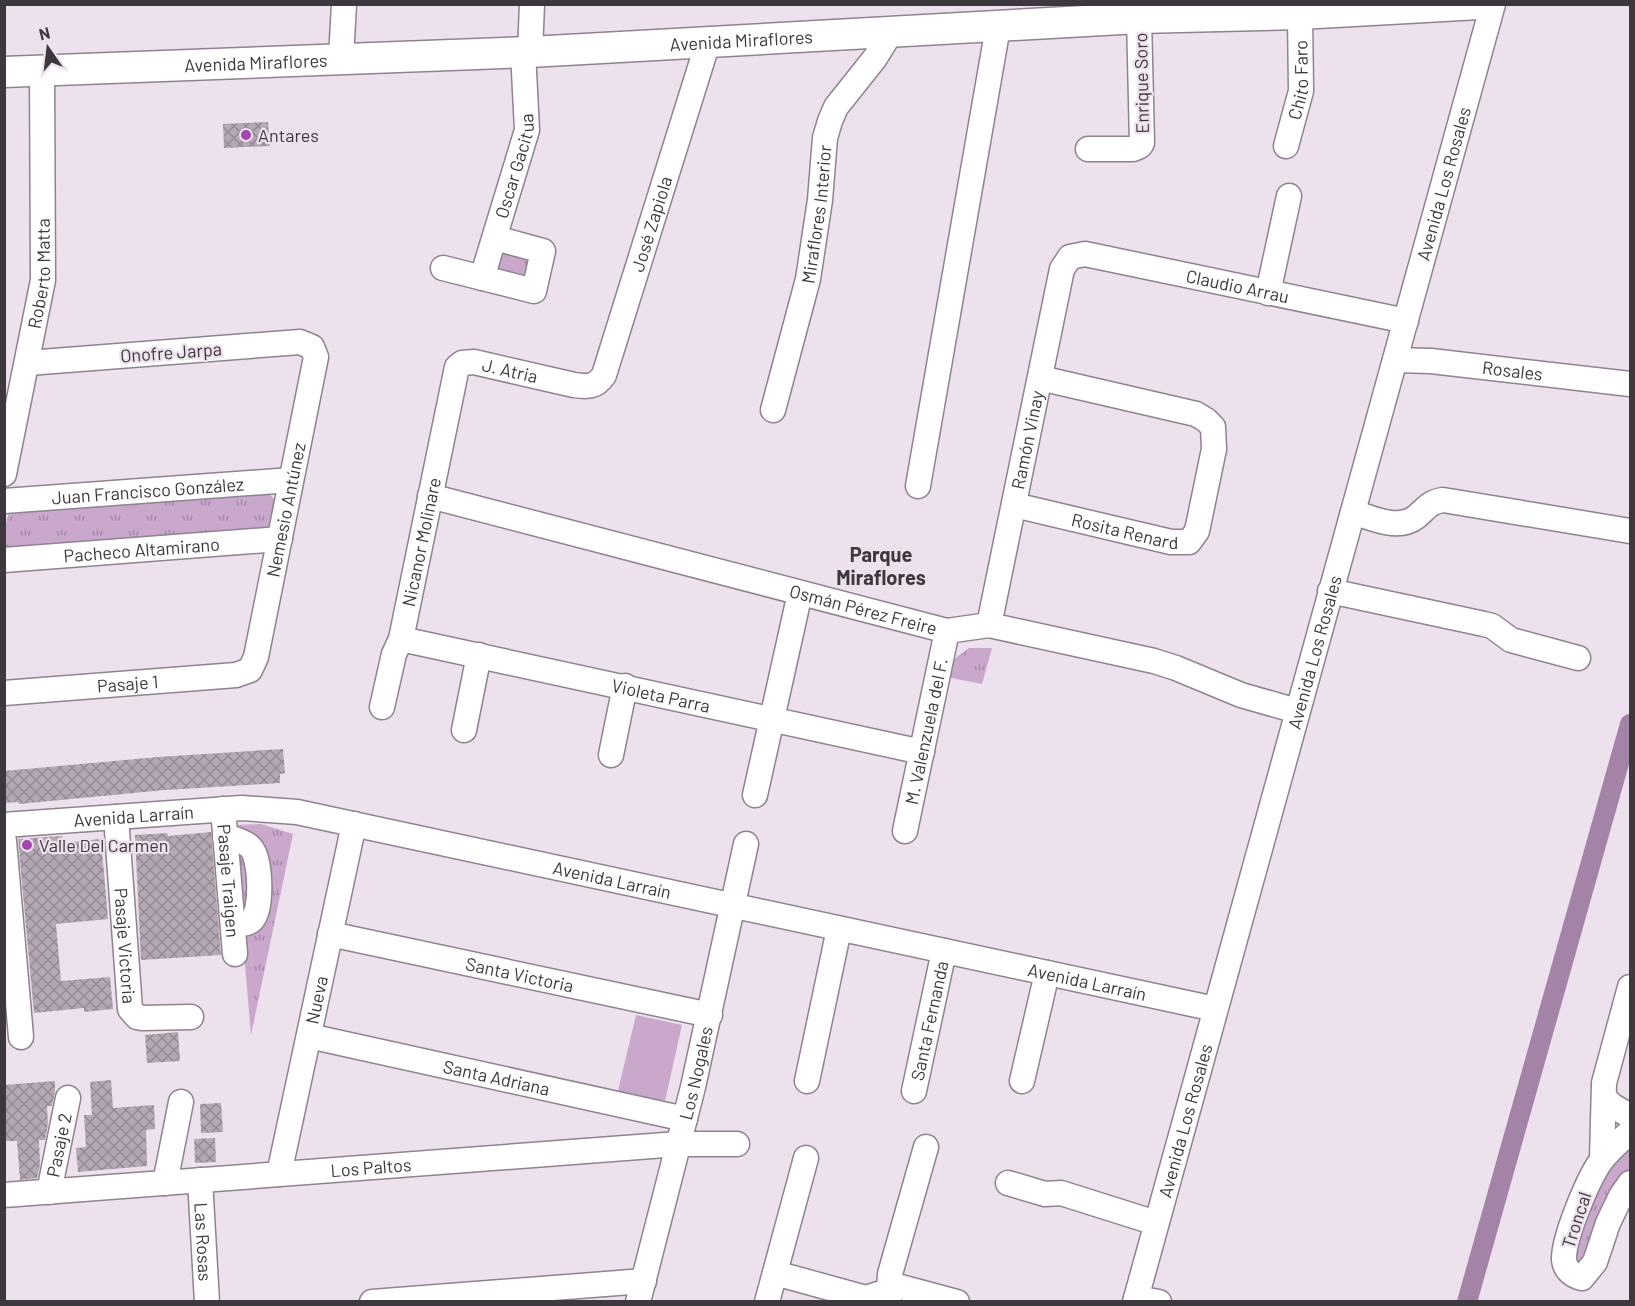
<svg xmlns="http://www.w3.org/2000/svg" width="1635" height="1306" viewBox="0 0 1635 1306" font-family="Barlow,sans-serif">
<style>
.grass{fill:url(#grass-tufts)}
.park{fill:#c9a8cc}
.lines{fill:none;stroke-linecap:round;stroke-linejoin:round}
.canal{stroke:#a383a6;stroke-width:20}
.building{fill:url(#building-cross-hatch)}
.minor-casing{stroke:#8e838f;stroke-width:27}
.major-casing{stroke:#8e838f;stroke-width:33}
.minor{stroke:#fff;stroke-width:24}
.major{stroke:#fff;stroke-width:30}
.poi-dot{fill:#a446af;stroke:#ece1ed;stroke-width:2}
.labels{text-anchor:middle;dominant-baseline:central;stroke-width:4.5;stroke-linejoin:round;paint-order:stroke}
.street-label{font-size:18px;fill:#3d383d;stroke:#ece1ed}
.poi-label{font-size:18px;fill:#3d383d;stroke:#ece1ed;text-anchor:start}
.neighbourhood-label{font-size:20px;font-weight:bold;fill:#3d383d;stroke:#ece1ed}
</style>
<defs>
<pattern id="grass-tufts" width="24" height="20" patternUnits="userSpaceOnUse" patternTransform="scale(1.5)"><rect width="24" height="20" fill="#c9a8cc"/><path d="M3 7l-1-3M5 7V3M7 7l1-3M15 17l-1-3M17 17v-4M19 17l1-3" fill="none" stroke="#a48aa7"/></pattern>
<pattern id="building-cross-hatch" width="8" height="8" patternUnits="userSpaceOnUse" patternTransform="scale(1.5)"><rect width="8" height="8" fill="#b3a8b4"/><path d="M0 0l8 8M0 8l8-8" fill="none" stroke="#938a94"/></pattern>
</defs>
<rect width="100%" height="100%" fill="#ece1ed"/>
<!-- grass -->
<g class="grass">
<polygon points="498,249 537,259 531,284 491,274"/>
<polygon points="266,490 274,499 270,527 264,532 11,551 5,548 5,528 9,512"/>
<polygon points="969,648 992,648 982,684 941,676 949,663"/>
<polygon points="261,824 293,834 251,1035 233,825"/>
<polygon points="1630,1147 1630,1172 1582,1269 1575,1259 1591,1202 1610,1167"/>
</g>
<!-- park -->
<polygon class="park" points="636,1015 682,1025 665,1101 618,1091"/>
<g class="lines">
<!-- canal -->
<polyline class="canal" points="1467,1302 1630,724"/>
</g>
<!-- building -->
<g class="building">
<polygon points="268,122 270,146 224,148 223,124"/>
<polygon points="283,749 285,773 280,774 280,783 165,790 19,804 18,802 4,803 4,771 158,757"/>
<polygon points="211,832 221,955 141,960 135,835 167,833 168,836"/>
<polygon points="62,836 62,843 101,839 108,919 56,924 61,981 110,977 113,1009 84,1012 84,1008 34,1013 18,839"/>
<polygon points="178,1032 180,1061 147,1063 145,1035"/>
<polygon points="111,1080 113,1108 154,1105 155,1129 146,1130 147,1166 78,1172 76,1148 86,1147 84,1115 92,1115 90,1082"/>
<polygon points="55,1081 55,1092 52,1106 47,1106 48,1124 45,1140 39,1140 40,1165 37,1178 20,1180 17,1141 4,1141 4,1085"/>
<polygon points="221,1103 223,1132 201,1133 200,1104"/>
<polygon points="215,1138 216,1162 195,1163 194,1139"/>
</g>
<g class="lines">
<!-- minor casing -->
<g class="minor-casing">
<g id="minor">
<polyline points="530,52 532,4"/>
<polyline points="341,58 344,4"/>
<path id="s1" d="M1286 146 1301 91 1300 14"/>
<polyline points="1088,149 1133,149 1140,146 1142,143 1139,18"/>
<polyline points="443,268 534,291 543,251 495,238"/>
<path id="s2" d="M482 278 527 130 523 52"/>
<polyline points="1268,293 1289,196"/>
<path id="s3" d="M1395 360 1431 361 1630 384"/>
<path id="s4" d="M773 410 808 279 820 200 825 138 830 121 836 107 875 58 891 32"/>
<path id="s5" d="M4 474 43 280 42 70"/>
<polyline points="918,486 998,27"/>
<path id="s6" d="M430 496 947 631 989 625 1154 661 1176 668 1241 695 1297 711"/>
<path id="s7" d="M4 501 291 480"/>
<path id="s8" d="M1014 505 1171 542H1189L1197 531 1214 449 1213 427 1206 420 1196 414 1040 378"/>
<path d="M1353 512C1372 518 1398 531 1416 517 1426 509 1429 502 1443 500L1630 531"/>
<path id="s9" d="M4 560 280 539"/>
<polyline points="1330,591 1484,624 1492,626 1511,640 1578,658"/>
<path id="s10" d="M989 625 1062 269 1070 257 1085 254 1406 321"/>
<path id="s11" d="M401 639 922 752"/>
<path id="s12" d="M4 693 236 675 250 670 256 657 316 357 312 347 300 342 28 363"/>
<path id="s13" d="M382 707 394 654 401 639 457 367 462 363 474 362 574 385C588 387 596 387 604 375L708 42"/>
<polyline points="464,730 479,655"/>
<polyline points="611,755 625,686"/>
<polyline points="755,795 800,593"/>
<path id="s14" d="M223 809 235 954"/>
<path id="s15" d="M116 817 130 1009 137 1017 142 1018 191 1017"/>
<path id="s16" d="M4 825 242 808 297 812 1215 1009"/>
<path id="s17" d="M905 831 947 631"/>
<path d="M225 837C233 838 246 842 251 848 261 859 263 912 251 921 246 925 238 924 233 925"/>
<polyline points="4,841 21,1037"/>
<path id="s18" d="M330 934 710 1015"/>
<path id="s19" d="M309 1036 685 1119"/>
<polyline points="807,1081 839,929"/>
<polyline points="1022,1081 1047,973"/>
<path id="s20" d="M914 1091 944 951"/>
<polyline points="1604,1098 1613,1106 1630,1116"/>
<path d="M1630 1132C1620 1141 1609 1150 1601 1161 1588 1179 1563 1239 1564 1260 1565 1270 1573 1276 1582 1278L1595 1262 1608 1223 1621 1196 1630 1183"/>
<polyline points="1602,1159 1604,1083 1630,987"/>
<path id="s21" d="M279 1174 354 824"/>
<path id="s22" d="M200 1180 207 1302"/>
<polyline points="165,1183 181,1102"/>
<polyline points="1008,1183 1045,1194 1061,1193 1156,1223"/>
<path id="s23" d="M49 1192 68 1098"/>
<path id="s24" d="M4 1195 678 1144H737"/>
<polyline points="775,1273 866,1298 901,1287 957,1302"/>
<polyline points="889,1290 890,1274 926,1147"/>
<polyline points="1136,1298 1159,1302"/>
<polyline points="372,1302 644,1281"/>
<path id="s25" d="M638 1302 693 1087 746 844"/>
<polyline points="767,1302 806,1158"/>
<path id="s26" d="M1135 1302 1493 4"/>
</g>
</g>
<!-- major casing -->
<g class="major-casing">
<g id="major">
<path id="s27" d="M4 72 530 52 1139 18 1300 14 1479 4"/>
</g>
</g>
<!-- minor -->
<use href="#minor" class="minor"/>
<!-- major -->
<use href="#major" class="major"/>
</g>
<!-- markers -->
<g class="poi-dot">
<circle cx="246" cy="135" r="6"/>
<circle cx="27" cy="845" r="6"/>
</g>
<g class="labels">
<!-- street labels -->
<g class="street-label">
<text stroke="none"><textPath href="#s27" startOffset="738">Avenida Miraflores</textPath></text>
<text stroke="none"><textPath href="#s27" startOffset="252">Avenida Miraflores</textPath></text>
<text stroke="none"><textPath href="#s1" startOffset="68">Chito Faro</textPath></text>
<text transform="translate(1141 83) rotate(-91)">Enrique Soro</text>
<text stroke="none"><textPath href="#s2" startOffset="117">Oscar Gacitua</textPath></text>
<text stroke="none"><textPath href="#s26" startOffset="1160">Avenida Los Rosales</textPath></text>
<text stroke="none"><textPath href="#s4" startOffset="201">Miraflores Interior</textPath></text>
<text stroke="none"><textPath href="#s13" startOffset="662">José Zapiola</textPath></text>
<text stroke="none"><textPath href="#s5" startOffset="204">Roberto Matta</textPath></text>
<text stroke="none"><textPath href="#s10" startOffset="549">Claudio Arrau</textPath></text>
<text transform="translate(171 352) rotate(-4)">Onofre Jarpa</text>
<text stroke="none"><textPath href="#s13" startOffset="404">J. Atria</textPath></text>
<text stroke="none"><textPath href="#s3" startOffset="118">Rosales</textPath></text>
<text stroke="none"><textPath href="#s10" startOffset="189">Ramón Vinay</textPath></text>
<text stroke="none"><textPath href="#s7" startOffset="144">Juan Francisco González</textPath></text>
<text stroke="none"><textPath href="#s12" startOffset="412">Nemesio Antúnez</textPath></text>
<text stroke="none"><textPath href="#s8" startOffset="114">Rosita Renard</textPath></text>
<text stroke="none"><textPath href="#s13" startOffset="170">Nicanor Molinare</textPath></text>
<text stroke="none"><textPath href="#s9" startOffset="138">Pacheco Altamirano</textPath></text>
<text stroke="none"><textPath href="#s6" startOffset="448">Osmán Pérez Freire</textPath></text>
<text stroke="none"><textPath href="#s26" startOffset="674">Avenida Los Rosales</textPath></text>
<text stroke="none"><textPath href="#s12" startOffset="124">Pasaje 1</textPath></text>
<text stroke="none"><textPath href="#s11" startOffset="266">Violeta Parra</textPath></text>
<text stroke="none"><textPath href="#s17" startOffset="102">M. Valenzuela del F.</textPath></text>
<text stroke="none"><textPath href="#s16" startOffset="130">Avenida Larraín</textPath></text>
<text stroke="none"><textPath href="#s16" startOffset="616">Avenida Larraín</textPath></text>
<text stroke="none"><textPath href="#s14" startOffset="72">Pasaje Traigen</textPath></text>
<text stroke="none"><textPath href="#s15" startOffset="129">Pasaje Victoria</textPath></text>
<text stroke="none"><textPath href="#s18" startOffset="194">Santa Victoria</textPath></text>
<text stroke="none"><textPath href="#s16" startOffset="1102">Avenida Larraín</textPath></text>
<text stroke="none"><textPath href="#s21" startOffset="178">Nueva</textPath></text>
<text stroke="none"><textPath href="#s20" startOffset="72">Santa Fernanda</textPath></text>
<text stroke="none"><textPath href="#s25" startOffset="236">Los Nogales</textPath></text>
<text stroke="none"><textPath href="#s19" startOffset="192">Santa Adriana</textPath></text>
<text stroke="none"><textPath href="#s26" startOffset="188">Avenida Los Rosales</textPath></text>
<text stroke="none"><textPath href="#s23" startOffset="48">Pasaje 2</textPath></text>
<text stroke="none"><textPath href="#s24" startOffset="368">Los Paltos</textPath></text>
<text transform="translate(1576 1220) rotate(-72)">Troncal</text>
<text stroke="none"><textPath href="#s22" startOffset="62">Las Rosas</textPath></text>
</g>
<!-- poi labels -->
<g class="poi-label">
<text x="258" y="135">Antares</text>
<text x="39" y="845">Valle Del Carmen</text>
</g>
<!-- neighbourhood labels -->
<g class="neighbourhood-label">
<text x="881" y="554">Parque<tspan x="881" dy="23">Miraflores</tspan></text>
</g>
</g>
<!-- border -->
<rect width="1635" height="1306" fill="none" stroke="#3d383d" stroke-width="12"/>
<!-- north arrow -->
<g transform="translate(48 48) rotate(346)" stroke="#ece1ed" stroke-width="4.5" paint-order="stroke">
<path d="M0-4.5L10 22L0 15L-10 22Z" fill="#3d383d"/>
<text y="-9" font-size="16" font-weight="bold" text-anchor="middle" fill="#3d383d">N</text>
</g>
</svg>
